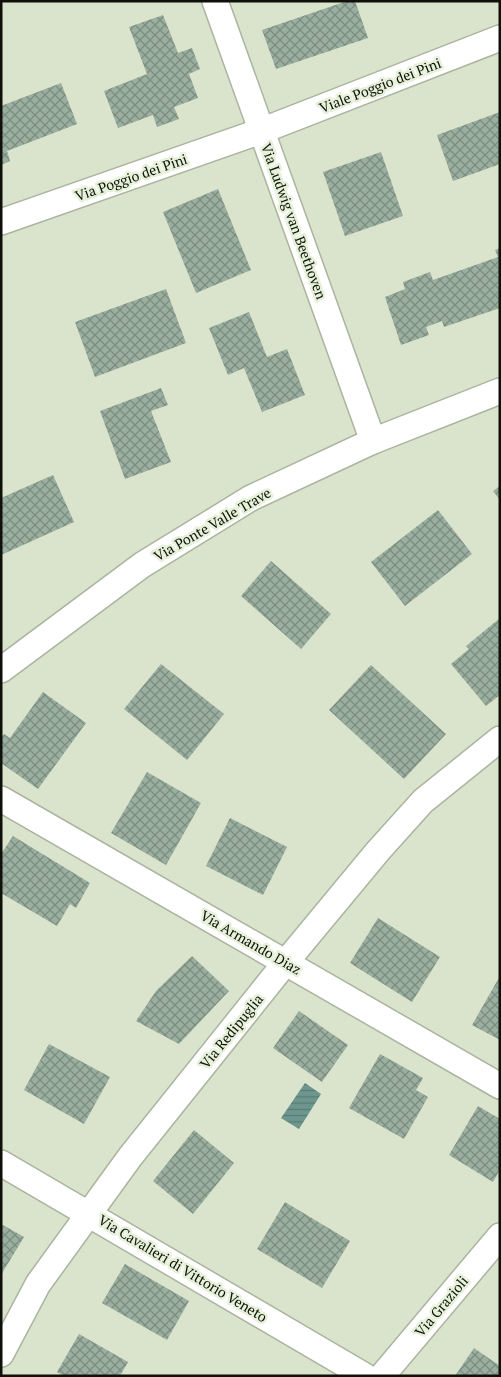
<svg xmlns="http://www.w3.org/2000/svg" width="501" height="1377" viewBox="0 0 501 1377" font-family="'PT Serif',serif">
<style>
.water{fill:url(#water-rules)}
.building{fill:url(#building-cross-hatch)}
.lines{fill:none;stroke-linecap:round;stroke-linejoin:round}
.street-casing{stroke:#abb49e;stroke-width:28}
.street{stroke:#fff;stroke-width:25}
.labels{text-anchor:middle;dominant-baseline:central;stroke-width:5;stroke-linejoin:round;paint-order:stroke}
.street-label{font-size:14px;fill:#0e1109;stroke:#e7f1da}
</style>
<defs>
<pattern id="water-rules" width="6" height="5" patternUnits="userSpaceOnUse" patternTransform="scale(1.25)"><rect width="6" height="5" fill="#6d978e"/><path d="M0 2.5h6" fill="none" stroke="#587a72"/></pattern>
<pattern id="building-cross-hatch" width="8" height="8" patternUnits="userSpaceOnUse" patternTransform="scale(1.25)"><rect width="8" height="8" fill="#9aaf9f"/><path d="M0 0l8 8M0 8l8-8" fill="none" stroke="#7c8d80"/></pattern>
</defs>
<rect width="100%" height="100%" fill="#dae4cd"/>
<!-- water -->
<polygon class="water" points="305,1083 321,1094 299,1129 281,1118"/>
<!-- building -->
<g class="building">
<polygon points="347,1 355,1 368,38 276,69 262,30"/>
<polygon points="163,15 178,53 192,48 200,69 189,74 198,98 174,107 179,119 157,127 153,115 118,128 104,91 147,74 129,27"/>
<polygon points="61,83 77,124 7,151 10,161 1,165 1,106"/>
<polygon points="500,112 500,164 453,181 437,135"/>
<polygon points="381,152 403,216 345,236 323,172"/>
<polygon points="218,189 251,270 196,293 163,212"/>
<polygon points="500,248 500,308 444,327 442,321 426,327 429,335 401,345 385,297 405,289 403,282 430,272 433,280 498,257 495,250"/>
<polygon points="166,289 186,343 95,377 75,322"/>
<polygon points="249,312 267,357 287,349 305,395 262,412 244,368 228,375 209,328"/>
<polygon points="161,388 168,405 151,411 171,462 125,479 100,411"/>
<polygon points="53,475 74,522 1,555 1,498"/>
<polygon points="500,486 500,500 493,491"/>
<polygon points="438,510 472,554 405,606 371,562"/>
<polygon points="271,561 331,614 301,649 241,596"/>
<polygon points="500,618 500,695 486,706 451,664 469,649 466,646"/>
<polygon points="161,664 224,714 187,760 124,709"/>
<polygon points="371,665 446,734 404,779 329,710"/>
<polygon points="43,692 86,723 38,789 1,763 1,738 4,734 10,738"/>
<polygon points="147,772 201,803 166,865 111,833"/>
<polygon points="230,818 287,847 263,895 206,866"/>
<polygon points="13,836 90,883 76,908 70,904 57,926 1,893 1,854"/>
<polygon points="378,918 440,957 412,1002 350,963"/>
<polygon points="192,956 229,991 179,1044 136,1021 156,991"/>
<polygon points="500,976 500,1040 472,1025"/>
<polygon points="299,1011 348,1045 322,1082 273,1048"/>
<polygon points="49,1044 110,1077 84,1124 24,1090"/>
<polygon points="380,1054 423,1078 416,1090 428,1097 404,1139 349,1108"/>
<polygon points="478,1106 500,1119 500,1170 493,1182 449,1155"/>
<polygon points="194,1130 234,1163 193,1214 153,1181"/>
<polygon points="285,1202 350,1241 322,1288 257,1249"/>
<polygon points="1,1224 24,1237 1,1275"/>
<polygon points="125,1264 189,1301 167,1340 102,1303"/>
<polygon points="79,1334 128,1362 120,1376 64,1376 57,1372"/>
<polygon points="474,1348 500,1366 500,1376 455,1376"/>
</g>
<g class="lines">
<!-- street casing -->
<g class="street-casing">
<g id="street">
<polyline points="215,1 373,441"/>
<polyline points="1,222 261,131 500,38"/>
<polyline points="1,670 142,565 251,498 373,441 500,391"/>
<polyline points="1,799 500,1086"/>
<polyline points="1,1163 365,1376"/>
<polyline points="1,1354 38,1284 130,1157 286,962 378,851 423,801 500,739"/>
<polyline points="382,1376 500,1236"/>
</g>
</g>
<!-- street -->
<use href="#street" class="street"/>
</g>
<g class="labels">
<!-- street labels -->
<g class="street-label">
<text transform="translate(380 85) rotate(-21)">Viale Poggio dei Pini</text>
<text transform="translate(131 177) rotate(-19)">Via Poggio dei Pini</text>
<text transform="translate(294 221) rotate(70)">Via Ludwig van Beethoven</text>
<text transform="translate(212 524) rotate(-30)">Via Ponte Valle Trave</text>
<text transform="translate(251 942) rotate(30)">Via Armando Diaz</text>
<text transform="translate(231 1031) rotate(-51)">Via Redipuglia</text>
<text transform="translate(183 1268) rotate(31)">Via Cavalieri di Vittorio Veneto</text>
<text transform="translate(441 1306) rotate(-50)">Via Grazioli</text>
</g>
</g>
<!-- border -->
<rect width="501" height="1377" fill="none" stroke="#0e1109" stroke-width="5"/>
</svg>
